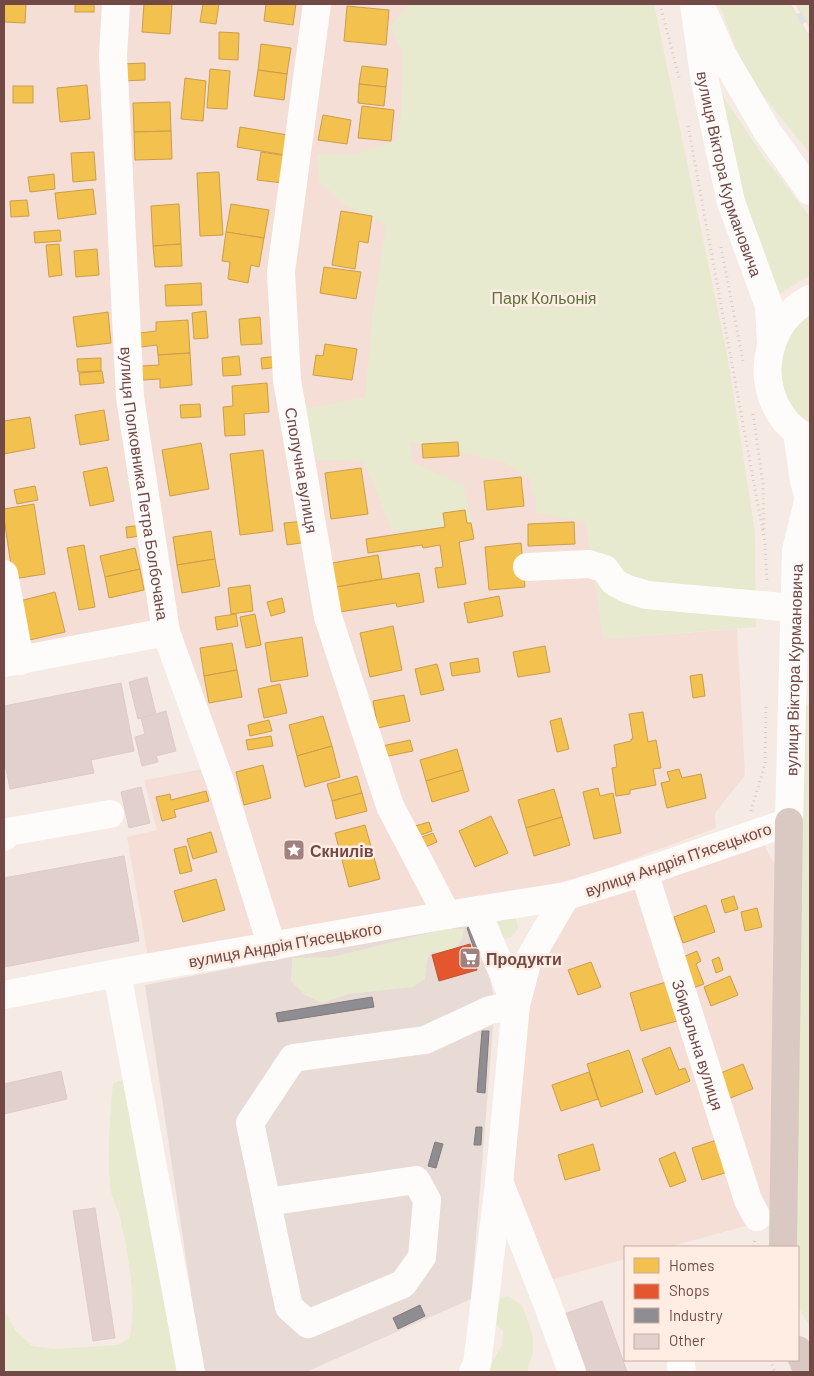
<svg xmlns="http://www.w3.org/2000/svg" width="814" height="1376" viewBox="0 0 814 1376" font-family="Barlow,sans-serif">
<style>
.residential{fill:#f4ded5}
.industrial{fill:#e8dad5}
.green{fill:#e7eace}
.homes{fill:#f2c14e;stroke:#cc9d4b}
.shops{fill:#e4572e;stroke:#c25335}
.industry{fill:#8d8d92;stroke:#85797b}
.building{fill:#e2d0cc;stroke:#decbc7}
.lines{fill:none;stroke-linecap:round;stroke-linejoin:round}
.path{stroke:#d7cac8;stroke-width:3;stroke-dasharray:1 4;stroke-linecap:butt}
.minor{stroke:#fefcfb;stroke-width:28}
.major{stroke:#dac9c3;stroke-width:28}
.rail-casing{stroke:#e2dfe3;stroke-width:5.5}
.rail{stroke:#ffede4;stroke-width:4;stroke-dasharray:11;stroke-linecap:butt}
.labels{text-anchor:middle;dominant-baseline:central;stroke-width:5;stroke-linejoin:round;paint-order:stroke}
.street-label{font-size:16px;fill:#734945;stroke:#ffede4}
.park-label{font-size:16px;fill:#5b743b;stroke:#ffede4}
.poi-label{font-size:16px;font-weight:bold;fill:#734945;stroke:#ffede4;text-anchor:start}
</style>
<rect width="100%" height="100%" fill="#f6eae4"/>
<!-- residential -->
<g class="residential">
<polygon points="4,4 421,4 529,465 581,489 604,639 737,629 745,775 715,813 716,828 624,862 566,888 148,957 127,837 157,830 144,780 225,765 171,624 4,651"/>
<polygon points="762,841 779,873 770,1219 669,1247 625,1247 625,1259 550,1280 511,1190 527,1010 537,967 573,908"/>
</g>
<!-- industrial -->
<polygon class="industrial" points="478,921 495,1003 471,1299 306,1372 203,1372 145,985"/>
<!-- green -->
<g class="green">
<polygon points="410,4 654,4 728,359 755,532 756,627 604,639 586,522 536,513 536,495 532,495 530,479 504,462 411,442 412,462 463,485 474,529 392,531 364,461 317,460 304,409 365,397 373,308 386,226 345,205 319,181 317,154 355,154 396,141 401,117 402,50 390,26"/>
<polygon points="719,4 810,4 810,154 746,74"/>
<polygon points="715,84 761,153 810,217 810,277 805,278 778,295 748,233"/>
<polygon points="810,312 810,428 807,427 781,393 780,351 789,331"/>
<polygon points="810,704 810,1327 799,1308 798,1247 796,1247 804,706"/>
<polygon points="516,918 518,929 510,938 503,939 492,921"/>
<path d="M445 929H464C461 950 451 953 431 952L427 961 425 979 413 987 349 994 322 1003 305 995 291 981 292 958 332 957Z"/>
<path d="M146 1073 176 1372H4V1310L15 1330 32 1346 55 1349 118 1345 129 1339C138 1308 128 1250 120 1218 118 1208 111 1197 110 1186 107 1152 110 1117 113 1083Z"/>
<polygon points="508,1296 522,1305 533,1336 533,1353 527,1372 490,1372 489,1368 502,1345 503,1331 492,1320 500,1299"/>
</g>
<!-- homes -->
<g class="homes">
<polygon points="4,4 26,4 25,23 4,22"/>
<rect x="75" y="4" width="19" height="8"/>
<polygon points="144,4 172,4 170,34 142,32"/>
<polygon points="203,4 219,4 216,24 200,22"/>
<polygon points="266,4 296,4 293,25 264,21"/>
<polygon points="347,6 389,10 386,45 344,41"/>
<polygon points="219,32 239,33 238,60 219,59"/>
<polygon points="261,44 291,48 287,74 258,70"/>
<polygon points="145,63 145,80 120,81 120,64"/>
<polygon points="362,66 388,69 386,87 359,84"/>
<polygon points="210,69 230,71 227,109 207,108"/>
<polygon points="258,70 287,74 284,100 254,96"/>
<polygon points="185,78 206,81 203,121 181,119"/>
<polygon points="359,84 386,87 384,106 358,103"/>
<polygon points="87,85 90,119 60,122 57,88"/>
<rect x="13" y="86" width="20" height="17"/>
<polygon points="170,102 171,131 134,132 133,103"/>
<polygon points="362,106 394,110 391,141 358,138"/>
<polygon points="323,115 351,120 347,144 318,140"/>
<polygon points="240,127 288,135 285,155 237,147"/>
<polygon points="171,131 172,159 135,160 134,132"/>
<polygon points="94,152 96,180 73,182 71,153"/>
<polygon points="261,152 287,156 283,183 257,180"/>
<polygon points="219,172 223,235 200,236 197,173"/>
<polygon points="54,174 55,189 30,192 28,177"/>
<polygon points="93,189 96,214 58,219 55,193"/>
<polygon points="27,200 29,216 11,217 10,201"/>
<polygon points="179,204 181,244 153,246 151,206"/>
<polygon points="231,204 269,210 264,238 226,232"/>
<polygon points="341,211 372,216 368,243 359,241 355,269 332,265"/>
<polygon points="60,230 61,241 35,243 34,232"/>
<polygon points="226,232 264,238 259,267 251,265 248,283 228,279 230,262 222,261"/>
<polygon points="59,244 62,275 49,277 46,245"/>
<polygon points="181,244 182,266 155,267 153,246"/>
<polygon points="97,249 99,275 76,277 74,251"/>
<polygon points="324,267 361,272 356,299 320,293"/>
<polygon points="201,283 202,305 166,306 165,285"/>
<polygon points="206,311 208,338 194,339 192,313"/>
<polygon points="108,312 111,343 77,347 73,317"/>
<polygon points="260,317 262,344 241,345 239,319"/>
<polygon points="188,320 190,353 158,355 157,345 141,347 140,333 156,331 156,322"/>
<polygon points="325,344 357,349 352,380 313,375 316,355 323,356"/>
<polygon points="190,353 192,385 160,388 160,379 143,380 141,366 159,365 158,355"/>
<polygon points="239,356 241,375 223,376 222,358"/>
<polygon points="278,356 280,367 262,369 261,358"/>
<polygon points="101,358 101,371 78,372 77,359"/>
<polygon points="102,371 104,383 80,385 79,373"/>
<polygon points="267,383 269,412 244,414 245,435 225,436 223,407 233,406 232,386"/>
<polygon points="200,404 201,417 181,418 180,405"/>
<polygon points="104,410 109,440 80,445 75,415"/>
<polygon points="30,417 35,448 4,454 4,421"/>
<polygon points="458,442 459,456 423,458 422,444"/>
<polygon points="201,443 209,489 170,496 162,450"/>
<polygon points="263,450 273,531 240,535 230,454"/>
<polygon points="107,467 114,501 90,506 83,472"/>
<polygon points="361,468 368,514 331,519 325,473"/>
<polygon points="521,477 524,506 487,510 484,481"/>
<polygon points="35,486 38,500 17,504 14,490"/>
<polygon points="34,504 45,574 13,579 4,518 4,509"/>
<polygon points="465,510 467,523 471,523 474,539 459,542 466,584 438,588 435,568 443,567 440,545 423,548 422,545 368,553 366,539 445,527 443,513"/>
<polygon points="306,521 308,542 287,545 284,523"/>
<polygon points="574,522 575,544 528,546 528,524"/>
<polygon points="143,525 145,535 127,538 126,527"/>
<polygon points="211,531 215,559 177,565 173,537"/>
<polygon points="521,543 525,587 489,590 485,547"/>
<polygon points="84,545 95,607 79,610 67,548"/>
<polygon points="135,548 140,569 105,577 100,556"/>
<polygon points="378,555 382,579 336,587 332,563"/>
<polygon points="215,559 220,586 182,593 177,565"/>
<polygon points="140,569 144,590 109,598 105,577"/>
<polygon points="419,573 424,602 397,607 396,603 340,612 336,587"/>
<polygon points="250,585 253,611 231,614 228,588"/>
<polygon points="55,592 65,632 25,641 16,602"/>
<polygon points="499,596 503,616 468,623 464,603"/>
<polygon points="282,598 285,612 271,616 267,602"/>
<polygon points="236,614 238,626 217,630 215,617"/>
<polygon points="255,614 261,645 246,648 240,617"/>
<polygon points="393,626 402,670 370,677 360,633"/>
<polygon points="302,637 308,676 271,682 265,643"/>
<polygon points="232,643 237,670 204,676 200,648"/>
<polygon points="545,646 550,672 518,677 513,652"/>
<polygon points="478,658 480,672 452,676 450,663"/>
<polygon points="437,664 444,690 421,695 415,669"/>
<polygon points="237,670 242,697 209,703 204,676"/>
<polygon points="702,674 705,696 693,698 690,676"/>
<polygon points="280,684 287,713 264,718 258,689"/>
<polygon points="404,695 410,721 378,728 373,701"/>
<polygon points="643,712 648,742 656,740 661,768 653,769 656,785 630,790 630,794 616,796 612,768 617,767 614,745 631,741 631,739 633,739 629,714"/>
<polygon points="323,716 332,746 297,756 289,725"/>
<polygon points="561,718 569,749 557,752 550,721"/>
<polygon points="269,720 272,731 250,736 248,725"/>
<polygon points="271,736 273,746 248,750 246,740"/>
<polygon points="410,740 413,751 384,757 382,746"/>
<polygon points="332,746 340,777 305,787 297,756"/>
<polygon points="457,749 463,770 426,781 420,760"/>
<polygon points="263,765 271,798 244,805 236,772"/>
<polygon points="679,769 682,778 701,774 706,798 667,808 661,783 670,781 667,772"/>
<polygon points="463,770 469,791 432,802 426,781"/>
<polygon points="357,776 362,793 332,801 327,784"/>
<polygon points="598,788 600,796 613,793 621,833 594,839 583,792"/>
<polygon points="554,789 562,817 526,828 518,800"/>
<polygon points="206,791 209,801 174,810 176,817 162,821 156,797 170,794 171,800"/>
<polygon points="362,793 367,811 336,819 332,801"/>
<polygon points="491,816 508,853 475,867 459,831"/>
<polygon points="562,817 570,845 534,856 526,828"/>
<polygon points="429,822 432,831 418,836 415,826"/>
<polygon points="365,825 380,879 349,887 335,833"/>
<polygon points="211,832 217,852 193,859 187,839"/>
<polygon points="433,833 437,842 423,848 419,838"/>
<polygon points="186,846 192,871 180,874 174,849"/>
<polygon points="216,879 225,910 183,922 174,891"/>
<polygon points="734,896 738,909 725,913 721,900"/>
<polygon points="706,905 715,932 683,943 674,917"/>
<polygon points="757,908 762,927 745,931 741,912"/>
<polygon points="697,951 701,961 696,964 704,984 693,988 676,960"/>
<polygon points="719,957 723,970 716,973 712,960"/>
<polygon points="591,962 601,987 578,995 568,970"/>
<polygon points="730,976 738,995 711,1006 704,987"/>
<polygon points="666,982 677,1021 641,1031 630,993"/>
<polygon points="670,1047 679,1070 685,1068 690,1081 656,1095 642,1059"/>
<polygon points="629,1050 643,1092 601,1107 587,1064"/>
<polygon points="743,1064 753,1089 723,1101 713,1076"/>
<polygon points="589,1072 598,1099 561,1111 552,1085"/>
<polygon points="720,1139 731,1171 702,1180 692,1148"/>
<polygon points="593,1144 600,1170 565,1180 558,1155"/>
<polygon points="675,1152 686,1181 670,1187 659,1159"/>
</g>
<!-- shops -->
<polygon class="shops" points="470,944 477,970 439,981 432,955"/>
<!-- industry -->
<g class="industry">
<polygon points="477,924 486,948 475,952 467,928"/>
<polygon points="372,997 374,1007 278,1022 276,1013"/>
<polygon points="482,1031 489,1031 485,1093 477,1092"/>
<polygon points="476,1127 482,1127 481,1145 474,1145"/>
<polygon points="435,1142 443,1144 436,1168 428,1166"/>
<polygon points="420,1305 425,1316 398,1329 393,1318"/>
</g>
<!-- building -->
<g class="building">
<polygon points="147,677 156,714 138,719 129,682"/>
<polygon points="121,683 134,751 91,760 94,773 10,789 4,759 4,706"/>
<polygon points="166,711 176,751 156,756 158,762 142,766 135,737 145,734 141,718"/>
<polygon points="141,787 150,823 129,828 121,792"/>
<polygon points="124,856 139,941 4,967 4,878"/>
<polygon points="61,1071 67,1099 4,1114 4,1084"/>
<polygon points="95,1208 115,1338 93,1341 73,1211"/>
<polygon points="602,1301 627,1372 581,1372 561,1315"/>
</g>
<g class="lines">
<!-- path -->
<g class="path">
<polyline points="660,4 679,78"/>
<polyline points="688,126 765,543 767,583"/>
<polyline points="721,247 743,361"/>
<polyline points="753,414 763,484 764,530"/>
<polyline points="751,811 765,764 766,704"/>
<polyline points="754,1247 755,1238"/>
<polyline points="770,1360 775,1372"/>
</g>
<!-- minor -->
<g class="minor">
<path id="s1" d="M116 4 113 56 130 397 166 632 222 787 272 947"/>
<path id="s2" d="M317 4 281 272 287 380 328 617 390 806 447 915"/>
<path id="s3" d="M694 4 705 82 731 202 769 306 771 342"/>
<polyline points="705,15 722,54 767,131 810,191"/>
<path d="M810 299C768 321 755 375 781 415 788 426 799 433 810 440"/>
<polyline points="527,567 589,564 605,569 614,582 627,589 647,595 795,608"/>
<polyline points="4,574 20,661"/>
<polyline points="4,663 166,632"/>
<polyline points="4,837 8,832 110,814"/>
<path id="s4" d="M644 872 748 1200 757 1217"/>
<polyline points="117,973 191,1372"/>
<path id="s5" d="M4 995 117 973 447 915 566 896 644 872 789 822 796 551 809 497 804 481 797 432"/>
<polyline points="500,1184 547,1303 572,1372"/>
<polyline points="267,1202 416,1180 427,1200 422,1257 403,1284 308,1324 289,1307 250,1123 293,1058 425,1040 490,1010 516,1005 477,910"/>
<polyline points="681,1364 682,1372"/>
<polyline points="473,1372 477,1365 499,1183 516,1005 527,963 566,896"/>
</g>
<!-- major -->
<g class="major">
<polyline points="783,1247 789,822"/>
<polyline points="798,1350 808,1372"/>
</g>
<!-- rail casing -->
<g class="rail-casing">
<polyline id="rail" points="793,4 810,33"/>
</g>
<!-- rail -->
<use href="#rail" class="rail"/>
</g>
<!-- icons -->
<defs>
<g id="sight-square" transform="scale(1.125)"><rect x="-9" y="-9" width="18" height="18" rx="4" fill="#a1817d" stroke="#ffede4"/><path d="M0-6L1.8-2.2L6-1.7L2.9 1.2L3.7 5.4L0 3.3L-3.7 5.4L-2.9 1.2L-6-1.7L-1.8-2.2Z" fill="#fff"/></g>
<g id="supermarket-square" transform="scale(1.125)"><rect x="-9" y="-9" width="18" height="18" rx="4" fill="#a1817d" stroke="#ffede4"/><path d="M-6-5.5h2.5l.6 2H6L4.5 2H-2.5L-4.4-4H-6ZM-1.5 3.2a1.3 1.3 0 1 0 .1 0ZM3 3.2a1.3 1.3 0 1 0 .1 0Z" fill="#fff"/></g>
</defs>
<g fill-rule="evenodd">
<use href="#sight-square" x="294" y="850"/>
<use href="#supermarket-square" x="470" y="958"/>
</g>
<g class="labels">
<!-- street labels -->
<g class="street-label">
<text stroke="none"><textPath href="#s3" startOffset="174">вулиця Віктора Курмановича</textPath></text>
<text stroke="none"><textPath href="#s2" startOffset="470">Сполучна вулиця</textPath></text>
<text stroke="none"><textPath href="#s1" startOffset="481">вулиця Полковника Петра Болбочана</textPath></text>
<text stroke="none"><textPath href="#s5" startOffset="958">вулиця Віктора Курмановича</textPath></text>
<text transform="translate(678 859) rotate(-19)">вулиця Андрія Пʼясецького</text>
<text transform="translate(285 944) rotate(-10)">вулиця Андрія Пʼясецького</text>
<text stroke="none"><textPath href="#s4" startOffset="181">Збиральна вулиця</textPath></text>
</g>
<!-- park labels -->
<g class="park-label">
<text x="544" y="297">Парк Кольонія</text>
</g>
<!-- poi labels -->
<g class="poi-label">
<text x="310" y="850">Скнилів</text>
<text x="486" y="958">Продукти</text>
</g>
</g>
<!-- border -->
<rect width="814" height="1376" fill="none" stroke="#734945" stroke-width="10"/>
<!-- legend -->
<rect x="624" y="1246" width="175" height="115" fill="#ffede4" stroke="#c7aba4"/>
<rect x="634" y="1258" width="25" height="15" fill="#f2c14e" stroke="#c7aba4"/>
<text x="669" y="1271" font-size="15" fill="#734945">Homes</text>
<rect x="634" y="1284" width="25" height="15" fill="#e4572e" stroke="#c7aba4"/>
<text x="669" y="1296" font-size="15" fill="#734945">Shops</text>
<rect x="634" y="1308" width="25" height="15" fill="#8d8d92" stroke="#c7aba4"/>
<text x="669" y="1321" font-size="15" fill="#734945">Industry</text>
<rect x="634" y="1334" width="25" height="15" fill="#e2d0cc" stroke="#c7aba4"/>
<text x="669" y="1346" font-size="15" fill="#734945">Other</text>
</svg>
